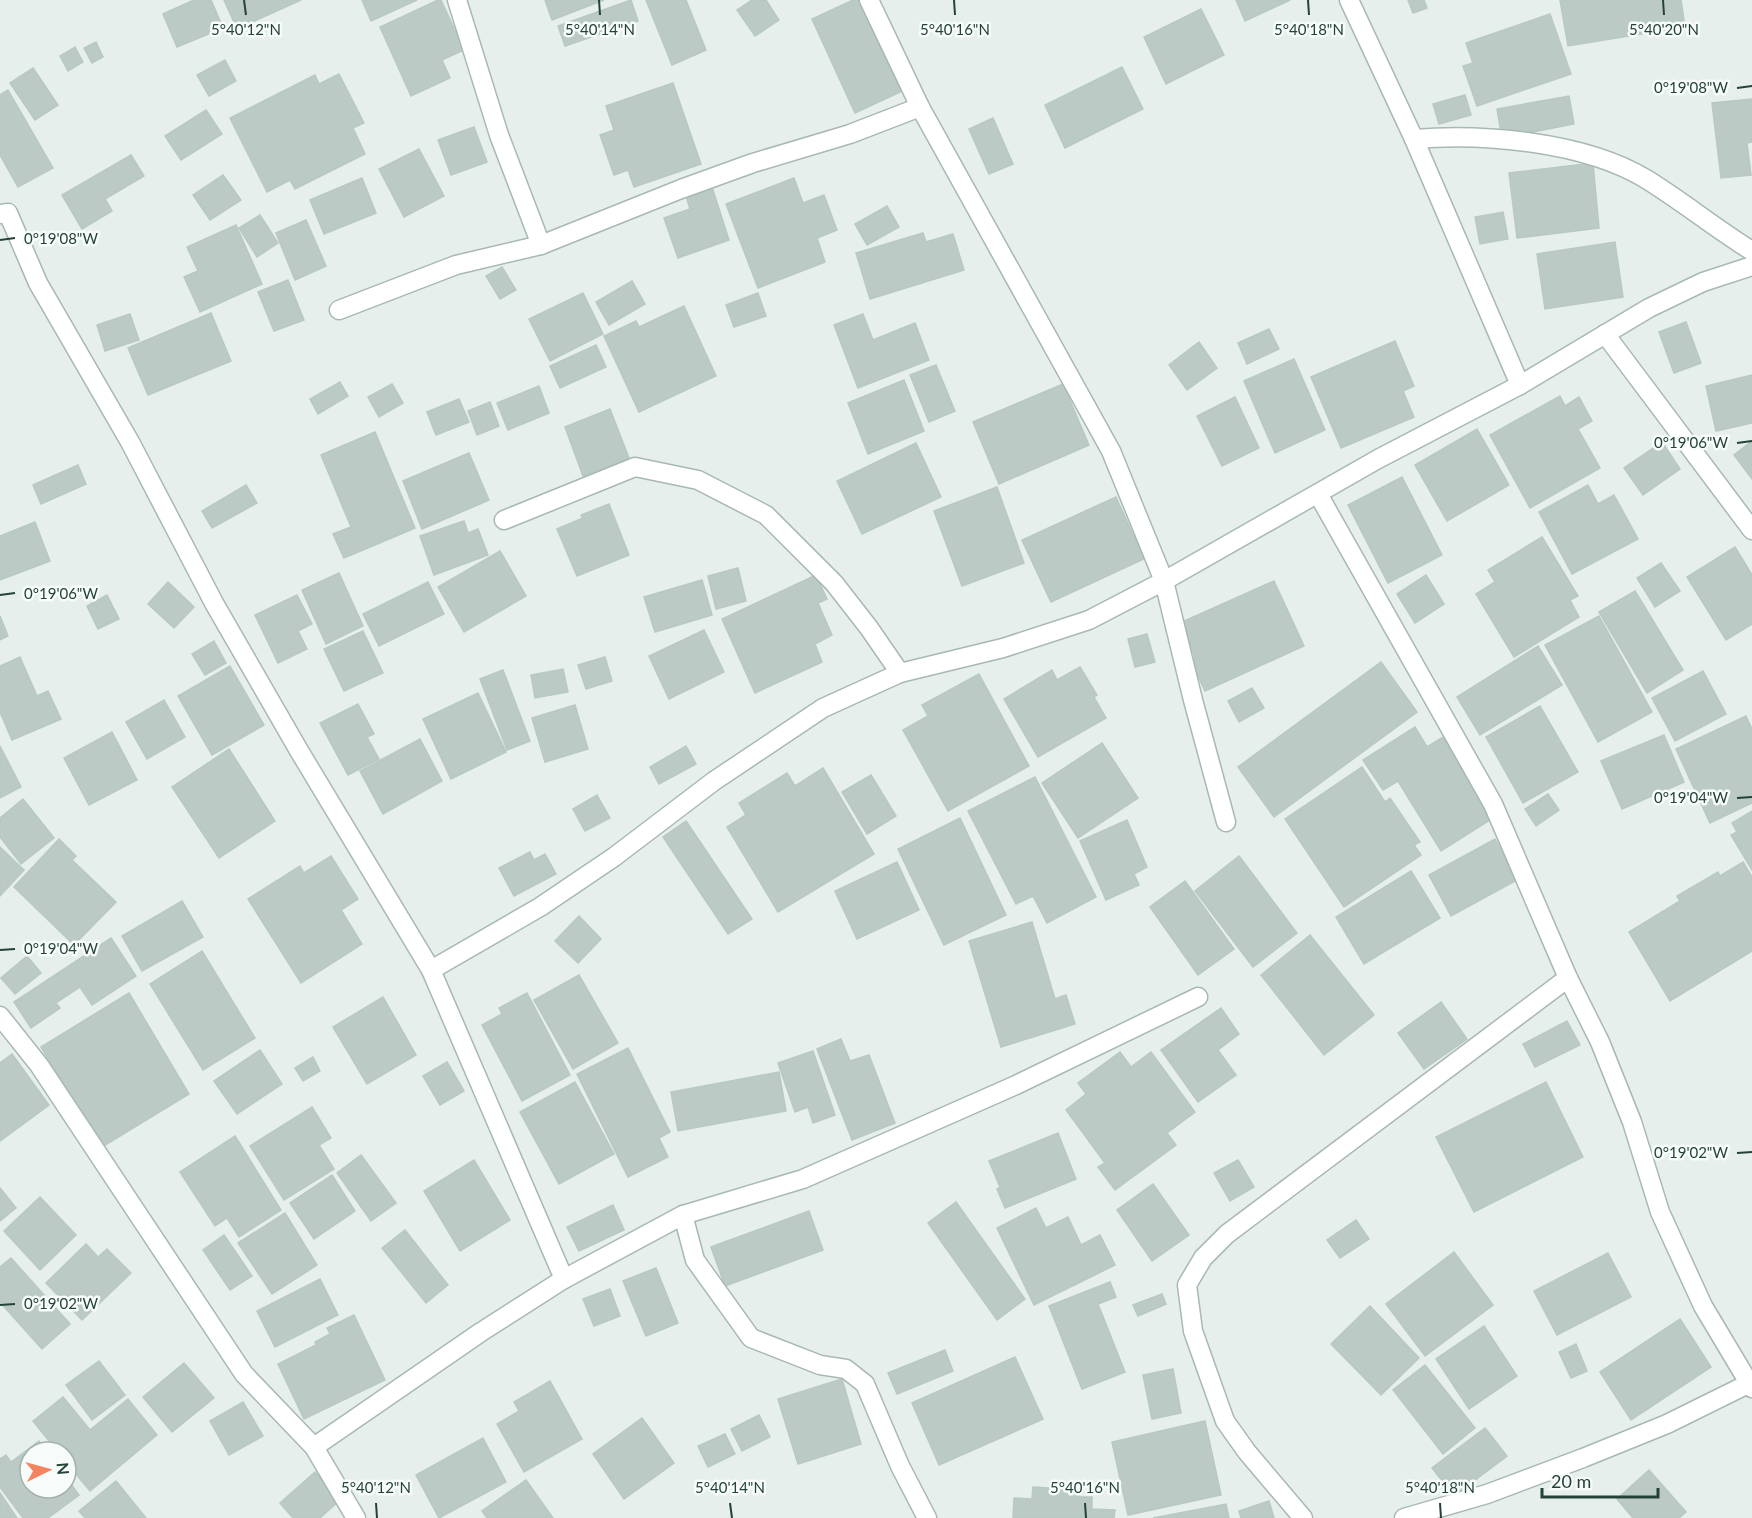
<svg xmlns="http://www.w3.org/2000/svg" width="1752" height="1518" viewBox="0 0 1752 1518" font-family="Lato,sans-serif">
<style>
.building{fill:#bbcac4;stroke:#b8c9c2;stroke-width:1.5}
.lines{fill:none;stroke-linecap:round;stroke-linejoin:round}
.minor-casing{stroke:#a8b8b2;stroke-width:21}
.minor{stroke:#fff;stroke-width:18}
.ticks{fill:none;stroke:#24423a;stroke-width:2}
.ticks-label{font-size:15px;text-anchor:middle;fill:#24423a;stroke:#f7fbf9;stroke-width:5;stroke-linejoin:round;paint-order:stroke}
</style>
<rect width="100%" height="100%" fill="#e6efeb"/>
<!-- building -->
<g class="building">
<polygon points="194,0 211,0 223,28 177,47 163,14"/>
<polygon points="224,0 301,0 237,29"/>
<polygon points="362,0 417,0 371,21"/>
<polygon points="438,0 441,0 464,50 442,60 450,78 411,96 380,27"/>
<polygon points="545,0 604,0 552,20"/>
<polygon points="631,0 638,21 565,46 558,26"/>
<polygon points="646,0 686,0 706,50 672,65"/>
<polygon points="752,0 766,0 779,20 755,36 737,10"/>
<polygon points="853,0 868,0 909,88 855,113 812,19"/>
<polygon points="1236,0 1290,0 1245,21"/>
<polygon points="1408,0 1424,0 1427,8 1413,13"/>
<polygon points="1560,0 1681,0 1685,27 1568,46"/>
<polygon points="1201,9 1224,55 1166,84 1144,37"/>
<polygon points="1550,14 1571,74 1477,106 1463,66 1473,63 1466,43"/>
<polygon points="96,42 103,57 92,63 84,48"/>
<polygon points="75,47 83,62 68,71 60,56"/>
<polygon points="225,60 236,81 209,96 197,75"/>
<polygon points="1122,67 1143,109 1065,148 1045,105"/>
<polygon points="33,68 58,105 35,120 10,83"/>
<polygon points="339,74 364,123 353,128 365,154 295,189 290,180 267,192 230,118 315,75 319,84"/>
<polygon points="673,83 701,164 634,187 628,170 614,175 600,135 614,130 606,106"/>
<polygon points="8,90 53,168 18,187 0,155 0,95"/>
<polygon points="1465,95 1471,115 1439,124 1433,104"/>
<polygon points="1569,96 1574,124 1502,138 1497,109"/>
<polygon points="1752,99 1752,142 1747,143 1751,175 1721,178 1712,103"/>
<polygon points="206,110 222,134 181,160 165,136"/>
<polygon points="993,118 1013,164 989,174 969,129"/>
<polygon points="474,127 487,162 451,175 438,140"/>
<polygon points="419,149 444,196 404,217 379,169"/>
<polygon points="131,155 144,176 105,199 112,211 82,229 62,195"/>
<polygon points="1593,163 1599,228 1517,238 1509,173"/>
<polygon points="223,175 241,200 210,220 193,195"/>
<polygon points="362,178 376,213 324,234 310,200"/>
<polygon points="794,178 803,203 824,195 837,230 817,238 825,262 758,288 726,204"/>
<polygon points="712,187 729,240 678,258 664,218 690,209 686,196"/>
<polygon points="887,206 899,227 867,245 855,224"/>
<polygon points="1503,212 1508,239 1480,244 1475,217"/>
<polygon points="260,215 278,243 257,257 239,228"/>
<polygon points="306,220 326,266 295,280 276,233"/>
<polygon points="236,225 262,284 200,312 184,277 198,271 187,247"/>
<polygon points="923,233 926,242 953,234 964,270 870,299 856,253"/>
<polygon points="1615,242 1623,297 1545,309 1537,254"/>
<polygon points="502,267 516,290 500,299 486,276"/>
<polygon points="288,280 304,320 274,331 258,292"/>
<polygon points="632,281 645,304 609,325 596,302"/>
<polygon points="583,293 603,334 550,361 529,319"/>
<polygon points="758,293 766,316 734,327 726,305"/>
<polygon points="684,306 716,376 639,412 604,336 636,321 639,327"/>
<polygon points="211,313 231,361 148,395 128,348"/>
<polygon points="130,314 139,340 105,351 97,325"/>
<polygon points="863,314 873,340 915,323 929,360 858,388 834,325"/>
<polygon points="1686,322 1701,363 1674,373 1659,332"/>
<polygon points="1269,329 1279,349 1247,364 1238,343"/>
<polygon points="1395,341 1414,386 1403,391 1414,417 1341,448 1311,377"/>
<polygon points="1199,342 1217,368 1187,390 1169,365"/>
<polygon points="596,345 606,367 560,388 550,366"/>
<polygon points="1294,359 1325,430 1275,453 1244,381"/>
<polygon points="936,365 955,411 929,422 910,375"/>
<polygon points="1752,375 1752,423 1716,431 1706,386"/>
<polygon points="904,380 924,431 868,454 848,403"/>
<polygon points="340,382 348,396 318,414 310,399"/>
<polygon points="392,384 403,403 379,417 368,397"/>
<polygon points="1063,384 1089,445 999,484 973,422"/>
<polygon points="539,386 549,413 508,430 497,403"/>
<polygon points="1560,396 1565,406 1579,397 1592,421 1578,429 1600,468 1530,508 1490,435"/>
<polygon points="1235,397 1259,448 1222,466 1197,416"/>
<polygon points="459,399 469,422 436,435 427,412"/>
<polygon points="490,402 499,426 477,435 468,411"/>
<polygon points="610,409 629,458 583,476 565,427"/>
<polygon points="1477,429 1509,485 1447,521 1415,465"/>
<polygon points="375,432 415,528 344,558 333,534 351,527 321,455"/>
<polygon points="1752,441 1752,479 1734,455"/>
<polygon points="1662,442 1680,469 1643,495 1624,468"/>
<polygon points="916,443 941,497 862,534 837,481"/>
<polygon points="469,453 489,500 422,529 403,481"/>
<polygon points="78,465 86,484 41,504 33,485"/>
<polygon points="1402,477 1442,555 1388,583 1348,505"/>
<polygon points="246,485 257,503 212,528 202,511"/>
<polygon points="1588,485 1598,504 1614,495 1638,539 1572,574 1539,512"/>
<polygon points="997,487 1024,563 962,586 934,511"/>
<polygon points="1116,497 1144,559 1051,602 1022,540"/>
<polygon points="609,504 629,555 577,576 557,529 583,518 581,515"/>
<polygon points="464,521 468,533 478,529 488,555 434,575 420,536"/>
<polygon points="35,522 50,561 0,580 0,536"/>
<polygon points="1542,537 1578,596 1570,600 1579,617 1514,657 1476,594 1495,582 1488,570"/>
<polygon points="1735,547 1752,575 1752,624 1726,640 1687,577"/>
<polygon points="500,551 526,596 464,632 438,587"/>
<polygon points="1661,563 1680,591 1655,607 1637,578"/>
<polygon points="738,568 746,601 716,609 708,576"/>
<polygon points="339,573 363,626 326,644 302,590"/>
<polygon points="816,575 827,599 818,603 832,635 815,644 822,662 755,693 722,619"/>
<polygon points="1426,575 1444,604 1415,623 1397,594"/>
<polygon points="702,580 712,615 655,632 644,597"/>
<polygon points="1274,581 1304,646 1205,691 1190,659 1195,657 1180,623"/>
<polygon points="168,582 194,607 174,628 148,604"/>
<polygon points="428,582 444,614 379,646 363,614"/>
<polygon points="1635,591 1683,670 1647,693 1599,612"/>
<polygon points="107,595 119,619 98,629 87,606"/>
<polygon points="297,595 312,624 298,631 307,649 278,663 255,615"/>
<polygon points="0,616 8,636 0,640"/>
<polygon points="1599,616 1652,712 1598,742 1545,645"/>
<polygon points="704,630 724,672 669,699 649,656"/>
<polygon points="363,631 383,673 344,691 324,649"/>
<polygon points="1147,634 1155,662 1135,667 1128,639"/>
<polygon points="214,641 226,663 205,675 192,654"/>
<polygon points="1538,646 1562,685 1480,735 1457,697"/>
<polygon points="20,657 37,696 48,691 61,719 12,740 0,712 0,666"/>
<polygon points="605,657 612,681 586,689 578,665"/>
<polygon points="1381,662 1417,712 1274,817 1238,767"/>
<polygon points="230,666 264,725 212,755 178,696"/>
<polygon points="1080,667 1097,695 1094,697 1106,718 1038,757 1004,699 1052,670 1057,680"/>
<polygon points="563,669 568,692 535,698 531,675"/>
<polygon points="503,670 530,741 507,750 480,679"/>
<polygon points="1703,671 1726,714 1675,741 1652,698"/>
<polygon points="979,674 1029,766 948,811 903,730 928,716 922,705"/>
<polygon points="1252,688 1264,708 1239,722 1228,701"/>
<polygon points="478,693 506,752 451,779 423,719"/>
<polygon points="164,700 185,737 147,759 126,722"/>
<polygon points="358,704 374,734 367,737 379,759 348,775 320,723"/>
<polygon points="575,705 588,749 545,762 532,718"/>
<polygon points="1540,706 1578,772 1523,803 1486,737"/>
<polygon points="1746,716 1752,729 1752,803 1710,823 1676,749"/>
<polygon points="1415,727 1427,747 1443,737 1493,818 1441,851 1398,781 1383,790 1363,760"/>
<polygon points="112,732 137,780 89,805 64,758"/>
<polygon points="1664,735 1684,782 1622,809 1601,761"/>
<polygon points="420,739 442,781 383,814 360,771"/>
<polygon points="1102,743 1138,798 1078,838 1042,783"/>
<polygon points="0,746 21,787 0,798"/>
<polygon points="686,746 696,764 659,784 650,767"/>
<polygon points="229,749 275,821 219,858 172,787"/>
<polygon points="1362,767 1385,802 1390,798 1420,842 1414,845 1421,855 1344,907 1285,819"/>
<polygon points="823,768 874,854 778,912 727,827 746,815 739,803 787,773 795,786"/>
<polygon points="871,775 896,816 867,834 842,792"/>
<polygon points="1035,777 1096,897 1047,923 1033,896 1016,904 968,811"/>
<polygon points="1548,794 1559,810 1536,826 1525,809"/>
<polygon points="597,795 610,818 585,831 573,809"/>
<polygon points="23,799 54,838 21,864 0,837 0,818"/>
<polygon points="1752,811 1752,870 1731,835 1737,832 1732,823"/>
<polygon points="960,818 1006,915 944,945 898,849"/>
<polygon points="1127,820 1147,867 1134,874 1139,885 1106,900 1080,841"/>
<polygon points="686,821 752,919 728,934 663,837"/>
<polygon points="59,839 76,856 72,860 116,902 74,945 14,887"/>
<polygon points="1495,839 1517,880 1451,916 1429,875"/>
<polygon points="0,847 24,870 0,896"/>
<polygon points="530,852 534,860 545,854 556,874 514,896 499,868"/>
<polygon points="331,856 358,899 341,910 362,944 301,983 248,899 300,866 304,873"/>
<polygon points="1239,856 1297,933 1253,967 1195,891"/>
<polygon points="897,862 919,910 857,939 835,891"/>
<polygon points="1743,862 1752,877 1752,951 1670,1001 1629,932 1680,901 1677,896 1718,872 1720,876"/>
<polygon points="1411,871 1440,918 1364,964 1336,917"/>
<polygon points="1185,881 1234,949 1198,975 1150,907"/>
<polygon points="182,901 203,937 142,971 122,936"/>
<polygon points="579,916 601,939 578,963 555,941"/>
<polygon points="1032,922 1055,999 1066,995 1075,1024 1001,1047 969,941"/>
<polygon points="1310,935 1374,1015 1324,1055 1261,975"/>
<polygon points="111,938 136,976 92,1005 80,987 56,1003 60,1008 31,1028 14,1002"/>
<polygon points="202,951 255,1038 203,1070 150,984"/>
<polygon points="27,956 41,973 15,994 1,978"/>
<polygon points="579,975 618,1043 573,1069 534,1000"/>
<polygon points="129,993 189,1094 102,1147 41,1047"/>
<polygon points="527,993 570,1075 522,1101 482,1025 502,1014 499,1008"/>
<polygon points="383,997 416,1055 367,1084 333,1027"/>
<polygon points="1441,1002 1467,1039 1424,1069 1398,1033"/>
<polygon points="1221,1008 1239,1034 1218,1050 1236,1075 1198,1102 1161,1050"/>
<polygon points="1567,1021 1580,1045 1535,1067 1523,1044"/>
<polygon points="841,1039 850,1061 869,1055 895,1123 852,1140 817,1049"/>
<polygon points="628,1048 670,1132 659,1138 668,1157 628,1177 577,1074"/>
<polygon points="260,1050 282,1084 237,1114 214,1081"/>
<polygon points="813,1051 835,1115 813,1123 808,1107 795,1112 778,1063"/>
<polygon points="1120,1052 1131,1067 1151,1052 1195,1112 1167,1133 1176,1145 1115,1190 1098,1167 1105,1163 1066,1110 1086,1094 1078,1083"/>
<polygon points="12,1054 49,1105 0,1141 0,1063"/>
<polygon points="313,1057 320,1071 303,1081 295,1068"/>
<polygon points="447,1062 464,1091 440,1105 423,1076"/>
<polygon points="779,1072 786,1111 678,1131 671,1092"/>
<polygon points="575,1082 614,1154 559,1184 520,1112"/>
<polygon points="1546,1082 1583,1157 1474,1212 1436,1137"/>
<polygon points="312,1107 331,1138 319,1145 334,1169 284,1200 250,1146"/>
<polygon points="1058,1133 1076,1179 1005,1208 997,1189 1000,1187 989,1161"/>
<polygon points="235,1136 281,1210 239,1237 227,1218 215,1226 180,1172"/>
<polygon points="361,1155 396,1203 371,1221 337,1173"/>
<polygon points="474,1160 510,1220 460,1251 424,1191"/>
<polygon points="1238,1160 1254,1187 1230,1201 1214,1173"/>
<polygon points="332,1175 355,1211 314,1239 290,1203"/>
<polygon points="1153,1184 1189,1235 1152,1261 1117,1210"/>
<polygon points="0,1188 16,1208 0,1221"/>
<polygon points="40,1197 76,1235 40,1270 4,1231"/>
<polygon points="956,1202 1025,1299 997,1320 928,1223"/>
<polygon points="613,1205 624,1230 579,1251 567,1227"/>
<polygon points="1036,1208 1046,1228 1068,1217 1081,1245 1100,1235 1115,1265 1034,1305 997,1228"/>
<polygon points="809,1211 823,1250 725,1286 711,1247"/>
<polygon points="285,1213 317,1265 272,1294 238,1243"/>
<polygon points="1356,1220 1369,1239 1340,1258 1327,1240"/>
<polygon points="405,1230 448,1285 426,1303 382,1248"/>
<polygon points="224,1235 252,1276 230,1290 203,1250"/>
<polygon points="86,1244 98,1257 107,1249 131,1273 82,1320 46,1283"/>
<polygon points="1454,1252 1493,1305 1425,1356 1386,1304"/>
<polygon points="1608,1253 1631,1297 1557,1335 1534,1291"/>
<polygon points="11,1258 70,1324 42,1349 0,1302 0,1267"/>
<polygon points="656,1268 678,1323 646,1336 623,1281"/>
<polygon points="320,1279 338,1315 275,1347 257,1311"/>
<polygon points="1110,1282 1116,1297 1098,1304 1125,1372 1082,1389 1049,1306"/>
<polygon points="610,1289 620,1316 594,1326 583,1299"/>
<polygon points="1162,1294 1166,1304 1138,1316 1133,1305"/>
<polygon points="1370,1306 1419,1358 1381,1395 1331,1344"/>
<polygon points="354,1315 385,1380 304,1419 278,1364 316,1345 315,1342 330,1334 327,1328"/>
<polygon points="1680,1319 1711,1367 1631,1420 1600,1372"/>
<polygon points="1484,1326 1517,1376 1469,1409 1436,1359"/>
<polygon points="1576,1344 1587,1371 1571,1378 1559,1352"/>
<polygon points="945,1350 953,1371 897,1394 888,1373"/>
<polygon points="1015,1357 1043,1419 939,1465 912,1403"/>
<polygon points="99,1361 125,1395 92,1420 66,1385"/>
<polygon points="184,1363 214,1398 172,1432 143,1397"/>
<polygon points="1425,1365 1475,1428 1443,1454 1393,1390"/>
<polygon points="1173,1369 1181,1413 1152,1419 1143,1375"/>
<polygon points="842,1379 861,1444 798,1464 778,1399"/>
<polygon points="550,1381 582,1439 524,1472 497,1424 519,1411 514,1402"/>
<polygon points="63,1397 90,1430 128,1399 157,1435 90,1491 66,1462 66,1452 58,1452 33,1421"/>
<polygon points="243,1402 263,1436 229,1455 210,1421"/>
<polygon points="759,1415 770,1437 742,1451 731,1429"/>
<polygon points="642,1418 674,1463 624,1499 593,1454"/>
<polygon points="1205,1421 1221,1495 1128,1515 1112,1442"/>
<polygon points="1485,1428 1507,1456 1454,1496 1432,1468"/>
<polygon points="725,1434 735,1454 708,1467 698,1446"/>
<polygon points="483,1438 506,1482 439,1518 416,1475"/>
<polygon points="39,1441 47,1452 30,1452 30,1488 66,1488 66,1477 79,1495 48,1518 23,1518 0,1487 0,1459 6,1455 11,1462"/>
<polygon points="1649,1470 1686,1512 1679,1518 1633,1518 1617,1499"/>
<polygon points="315,1472 340,1500 320,1518 293,1518 280,1503"/>
<polygon points="526,1480 553,1518 487,1518 482,1511"/>
<polygon points="116,1481 146,1518 85,1518 79,1511"/>
<polygon points="1033,1487 1079,1490 1079,1497 1092,1497 1092,1509 1115,1510 1114,1518 1013,1518 1014,1498 1032,1499"/>
<polygon points="0,1493 17,1518 0,1518"/>
<polygon points="1269,1501 1274,1518 1241,1518 1239,1511"/>
<polygon points="1226,1504 1229,1518 1153,1518"/>
</g>
<g class="lines">
<!-- minor casing -->
<g class="minor-casing">
<g id="minor">
<polyline points="457,0 499,135 541,245"/>
<polyline points="869,0 920,107 1111,451 1164,581 1193,700 1226,822"/>
<polyline points="1349,0 1414,139 1520,385"/>
<path d="M1414 139C1484 133 1585 142 1646 179 1682 201 1716 229 1752 251"/>
<polyline points="0,214 8,213 38,283 130,442 214,603 298,749 431,970 564,1279 683,1215 803,1179 1016,1085 1198,997"/>
<polyline points="339,310 456,265 541,245 681,189 753,163 850,134 920,107"/>
<polyline points="1605,334 1752,530"/>
<polyline points="1318,494 1493,804 1568,978 1600,1042 1632,1122 1660,1212 1703,1306 1752,1388"/>
<polyline points="504,520 635,467 698,480 766,515 834,583 869,628 900,673"/>
<polyline points="431,970 540,907 614,857 714,781 823,708 900,673 1003,648 1089,620 1164,581 1378,459 1520,385 1649,308 1703,282 1752,266"/>
<polyline points="0,1016 39,1065 244,1374 314,1447 356,1518"/>
<polyline points="683,1215 695,1260 751,1338 820,1365 846,1369 865,1384 900,1466 927,1518"/>
<polyline points="314,1447 481,1332 564,1279"/>
<polyline points="1303,1518 1247,1452 1225,1421 1193,1331 1187,1285 1203,1258 1227,1234 1568,978"/>
<polyline points="1404,1518 1487,1494 1583,1458 1667,1424 1748,1384"/>
</g>
</g>
<!-- minor -->
<use href="#minor" class="minor"/>
</g>
<!-- ticks -->
<path class="ticks" d="M244 0 246 15M599 0 600 15M954 0 955 15M1308 0 1309 15M1663 0 1664 15M1737 88 1752 86M0 240 15 238M1737 443 1752 441M0 595 15 593M1737 798 1752 797M0 950 15 949M1737 1153 1752 1152M0 1305 15 1304M376 1503 377 1518M730 1503 732 1518M1085 1503 1086 1518M1440 1503 1441 1518"/>
<g class="ticks-label">
<text x="246" y="35">5°40'12"N</text>
<text x="600" y="35">5°40'14"N</text>
<text x="955" y="35">5°40'16"N</text>
<text x="1309" y="35">5°40'18"N</text>
<text x="1664" y="35">5°40'20"N</text>
<text x="1691" y="93">0°19'08"W</text>
<text x="61" y="244">0°19'08"W</text>
<text x="1691" y="448">0°19'06"W</text>
<text x="61" y="599">0°19'06"W</text>
<text x="1691" y="803">0°19'04"W</text>
<text x="61" y="954">0°19'04"W</text>
<text x="1691" y="1158">0°19'02"W</text>
<text x="61" y="1309">0°19'02"W</text>
<text x="376" y="1493">5°40'12"N</text>
<text x="730" y="1493">5°40'14"N</text>
<text x="1085" y="1493">5°40'16"N</text>
<text x="1440" y="1493">5°40'18"N</text>
</g>
<!-- north arrow -->
<g transform="translate(48 1470) rotate(85)"><circle r="28" fill="#f7fbf9" stroke="#a3b1ad" stroke-width="1.5"/>
<path d="M0-4.5L10 22L0 15L-10 22Z" fill="#f4845f"/>
<text y="-9" font-size="16" font-weight="bold" text-anchor="middle" fill="#24423a">N</text>
</g>
<!-- scale -->
<path d="M1542 1488v9h116v-9" fill="none" stroke="#24423a" stroke-width="3"/>
<text x="1551" y="1488" font-size="18" fill="#24423a" stroke="#f7fbf9" stroke-width="4.5" paint-order="stroke">20 m</text>
</svg>
